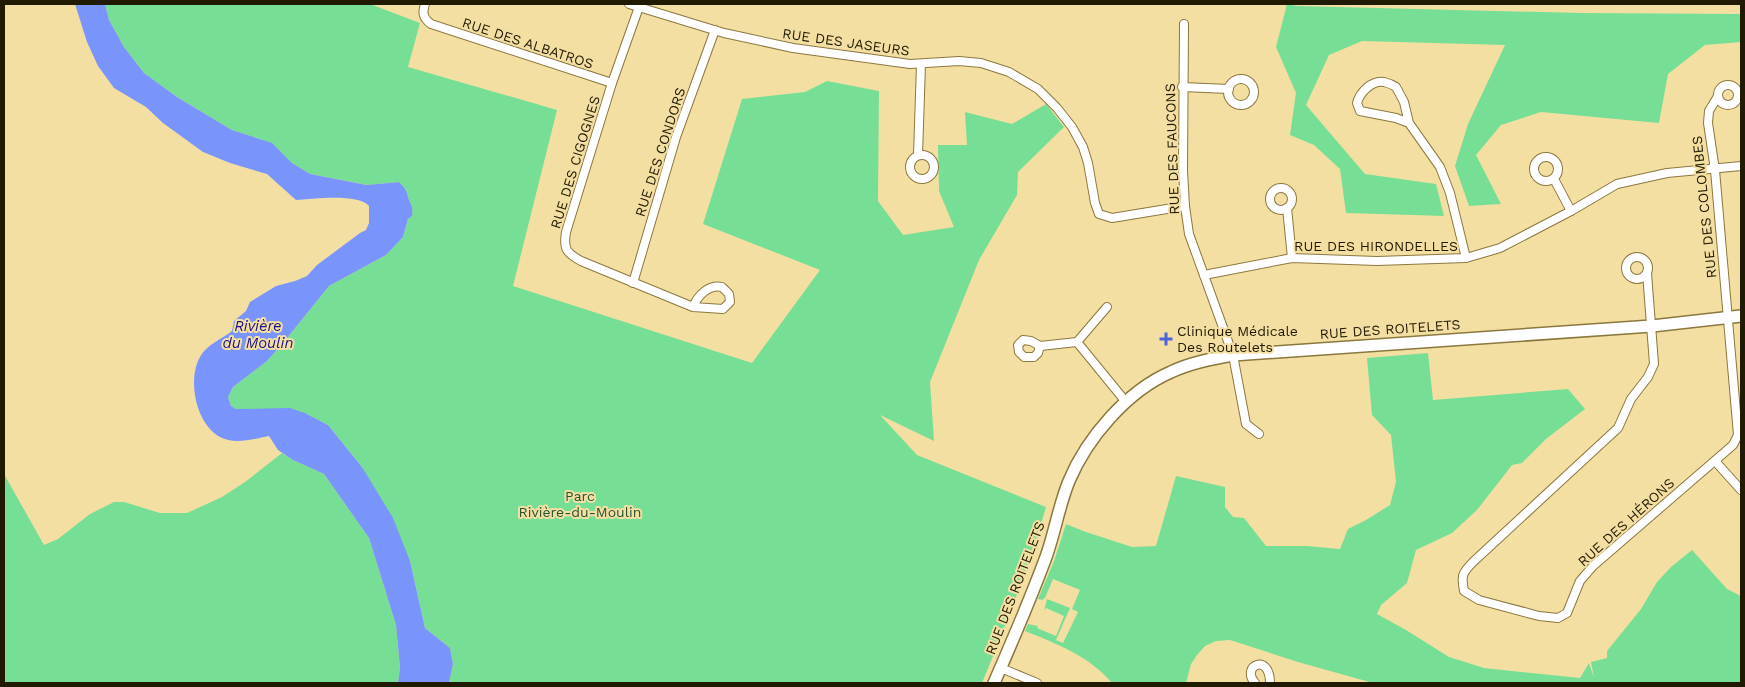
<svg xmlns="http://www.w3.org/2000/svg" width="1745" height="687" viewBox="0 0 1745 687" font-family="'Work Sans',sans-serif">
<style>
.green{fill:#77df95}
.water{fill:#7a94fd}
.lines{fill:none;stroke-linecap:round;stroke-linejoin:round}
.street-casing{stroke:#8b783e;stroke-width:10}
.secondary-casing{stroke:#8b783e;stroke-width:14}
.street{stroke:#fff;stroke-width:8}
.secondary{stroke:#fff;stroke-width:11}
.poi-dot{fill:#4d63d8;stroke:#f4dfa3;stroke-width:2}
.labels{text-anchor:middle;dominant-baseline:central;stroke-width:4;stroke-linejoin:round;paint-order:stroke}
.street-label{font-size:14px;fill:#211a03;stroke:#f4dfa3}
.poi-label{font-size:14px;fill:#211a03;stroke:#f4dfa3;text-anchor:start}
.park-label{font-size:14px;fill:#245232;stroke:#f4dfa3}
.water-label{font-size:15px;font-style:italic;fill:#1b118d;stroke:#f4dfa3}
</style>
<rect width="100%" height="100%" fill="#f4dfa3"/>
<!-- green -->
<g class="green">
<path d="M105 4H370L420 23 408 67 557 110 513 286 752 363 820 270 703 224 742 99 805 92 827 81 879 91 878 201 903 235 954 227 939 191 938 145H967L965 112 1012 124 1046 104 1064 127 1018 172 1017 195 979 260 930 382 934 441 880 415 917 455 1046 507C1029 567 1006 625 982 683H449L453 664 450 648 425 628 410 561 362 467 328 425 305 413 236 409 231 406 228 397 233 387 267 361 283 343 329 286 386 255 403 237 408 219 412 216C413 207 411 207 409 200 406 190 407 190 399 182L368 185 310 174 292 163 271 143 232 130 177 97 144 73 124 47 109 20Z"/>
<polygon points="1287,4 1297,6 1581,13 1741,14 1741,42 1705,45 1668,74 1659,123 1541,112 1501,125 1476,155 1501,204 1469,206 1455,166 1468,124 1505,45 1362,41 1329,55 1306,105 1365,174 1436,184 1444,216 1346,213 1340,169 1314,145 1290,135 1296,93 1276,47"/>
<path d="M1428 353 1433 400 1568 389 1585 409 1546 439 1522 463 1512 465 1477 510 1452 533 1416 550 1407 583 1381 605 1377 614 1406 630 1449 657 1484 668 1580 678 1589 663 1594 678 1591 662 1607 658V651L1641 609 1657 582 1671 567 1692 550 1727 589 1741 596V683H1373L1298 662 1230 640 1216 641 1205 646 1197 655 1191 664 1186 683H1112C1089 656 1057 644 1025 631L1028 624 1038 626 1037 628 1056 636 1064 616 1046 608 1044 611 1047 599 1070 608 1056 640 1063 643 1078 612 1072 609 1080 590 1053 579 1045 598 1042 600 1038 599 1054 561 1066 524 1086 532 1132 547 1156 546 1176 476 1225 487V507L1233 517 1244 518 1266 546H1307L1340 549 1348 529 1366 520 1390 505 1396 482 1391 435 1372 415 1367 358Z"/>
<polygon points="282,453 293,460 324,474 369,538 396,625 400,669 398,683 4,683 4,474 44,545 58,539 90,514 114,502 124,502 160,513 187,513 222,497 245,482"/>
</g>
<!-- water -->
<path class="water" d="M75 4H105L109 20 124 47 144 73 177 97 232 130 272 143 292 163 310 174 367 185 399 182C407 190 406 190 409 200 412 207 413 207 412 216L408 219 403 237 386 255 329 286 283 343 267 361 233 387 228 397 231 406 236 409 290 408 305 413 328 425 362 467 393 518 410 561 425 628 450 648 453 664 449 683H398L400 668 396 625 369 538 324 474 293 460 278 450 269 436C254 439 234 445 220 437 196 424 187 380 200 357 206 345 222 339 232 331L234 321 246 311 250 302 276 286 295 281 307 276 317 265 360 233 366 230 369 223V206C358 193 313 199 296 200L267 174 230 163 203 152 163 123 146 107 114 88 98 66 87 42Z"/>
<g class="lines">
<!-- street casing -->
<g class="street-casing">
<g id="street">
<path d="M425 4C422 13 423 18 431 24L612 83"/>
<polyline points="629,4 724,33 793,48 910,64 959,61 981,63 1009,72 1038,89 1057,108 1072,127 1083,147 1088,163 1095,203 1099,214 1112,218 1185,206"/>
<path d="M639 7 612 83 566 232C563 250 567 253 581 261L693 307 723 309 730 302 729 294 722 287C709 284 698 295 693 307"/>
<polyline points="1184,24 1183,171 1185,206 1189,234 1233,355 1246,424 1259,434"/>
<circle cx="1241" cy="92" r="13"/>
<circle cx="1728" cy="95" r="10"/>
<polyline points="1182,87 1229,89"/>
<path d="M1409 123 1396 118 1360 111 1357 103C1360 92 1372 80 1384 82 1388 83 1393 85 1396 87L1404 102 1409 123 1440 167 1450 193 1466 258"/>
<circle cx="922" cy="167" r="12"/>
<polyline points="918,155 921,64"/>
<circle cx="1546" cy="169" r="12"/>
<polyline points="1554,179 1571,211"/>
<circle cx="1281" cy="199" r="11"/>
<polyline points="1287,208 1292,258"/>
<circle cx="1637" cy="268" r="11"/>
<path d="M1647 273 1654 364 1648 377 1631 399 1618 428 1473 562C1462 573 1461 576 1464 591L1479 600 1539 616 1558 618 1567 613 1580 581 1593 566 1733 445 1738 435 1715 170 1708 123 1709 111 1718 96"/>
<polyline points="1204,275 1292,258 1377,261 1466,258 1500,248 1571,211 1617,184 1667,173 1741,166"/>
<polyline points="633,283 676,137 715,30"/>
<polyline points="1077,342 1126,402"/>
<polyline points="1040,346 1038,353 1034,357 1024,357 1019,352 1018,345 1023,340 1031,341 1040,346 1077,342 1107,307"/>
<polyline points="1715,461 1741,490"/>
<polyline points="1001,668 1037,683"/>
<path d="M1255 683C1240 666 1270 652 1270 683"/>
</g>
</g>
<!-- secondary casing -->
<g class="secondary-casing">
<path id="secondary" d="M994 683C1012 642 1030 600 1046 557 1055 532 1059 505 1069 481 1087 438 1127 391 1171 372 1190 363 1211 359 1233 355L1652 326 1741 316"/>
</g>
<!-- street -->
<use href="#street" class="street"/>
<!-- secondary -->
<use href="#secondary" class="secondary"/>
</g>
<!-- markers -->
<path class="poi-dot" d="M1163.5 331.5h5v5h5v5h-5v5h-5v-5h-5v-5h5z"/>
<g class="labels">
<!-- street labels -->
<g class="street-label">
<text transform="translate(846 42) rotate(8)">RUE DES JASEURS</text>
<text transform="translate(528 43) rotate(18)">RUE DES ALBATROS</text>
<text transform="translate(1172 149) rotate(-92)">RUE DES FAUCONS</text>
<text transform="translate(660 152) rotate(-72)">RUE DES CONDORS</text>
<text transform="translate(575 162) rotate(-73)">RUE DES CIGOGNES</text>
<text transform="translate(1704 207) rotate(-96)">RUE DES COLOMBES</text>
<text x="1376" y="246">RUE DES HIRONDELLES</text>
<text transform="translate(1390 329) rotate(-4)">RUE DES ROITELETS</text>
<text transform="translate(1626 522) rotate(-42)">RUE DES HÉRONS</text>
<text transform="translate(1015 588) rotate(-69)">RUE DES ROITELETS</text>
</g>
<!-- poi labels -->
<g class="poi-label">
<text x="1177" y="331">Clinique Médicale<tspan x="1177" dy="16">Des Routelets</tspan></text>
</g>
<!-- park labels -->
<g class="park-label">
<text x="580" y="496">Parc<tspan x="580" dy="16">Rivière-du-Moulin</tspan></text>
</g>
<!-- water labels -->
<g class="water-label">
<text x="258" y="326">Rivière<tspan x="258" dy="17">du Moulin</tspan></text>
</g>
</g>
<!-- border -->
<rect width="1745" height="687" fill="none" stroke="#211a03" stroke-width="10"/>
</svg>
